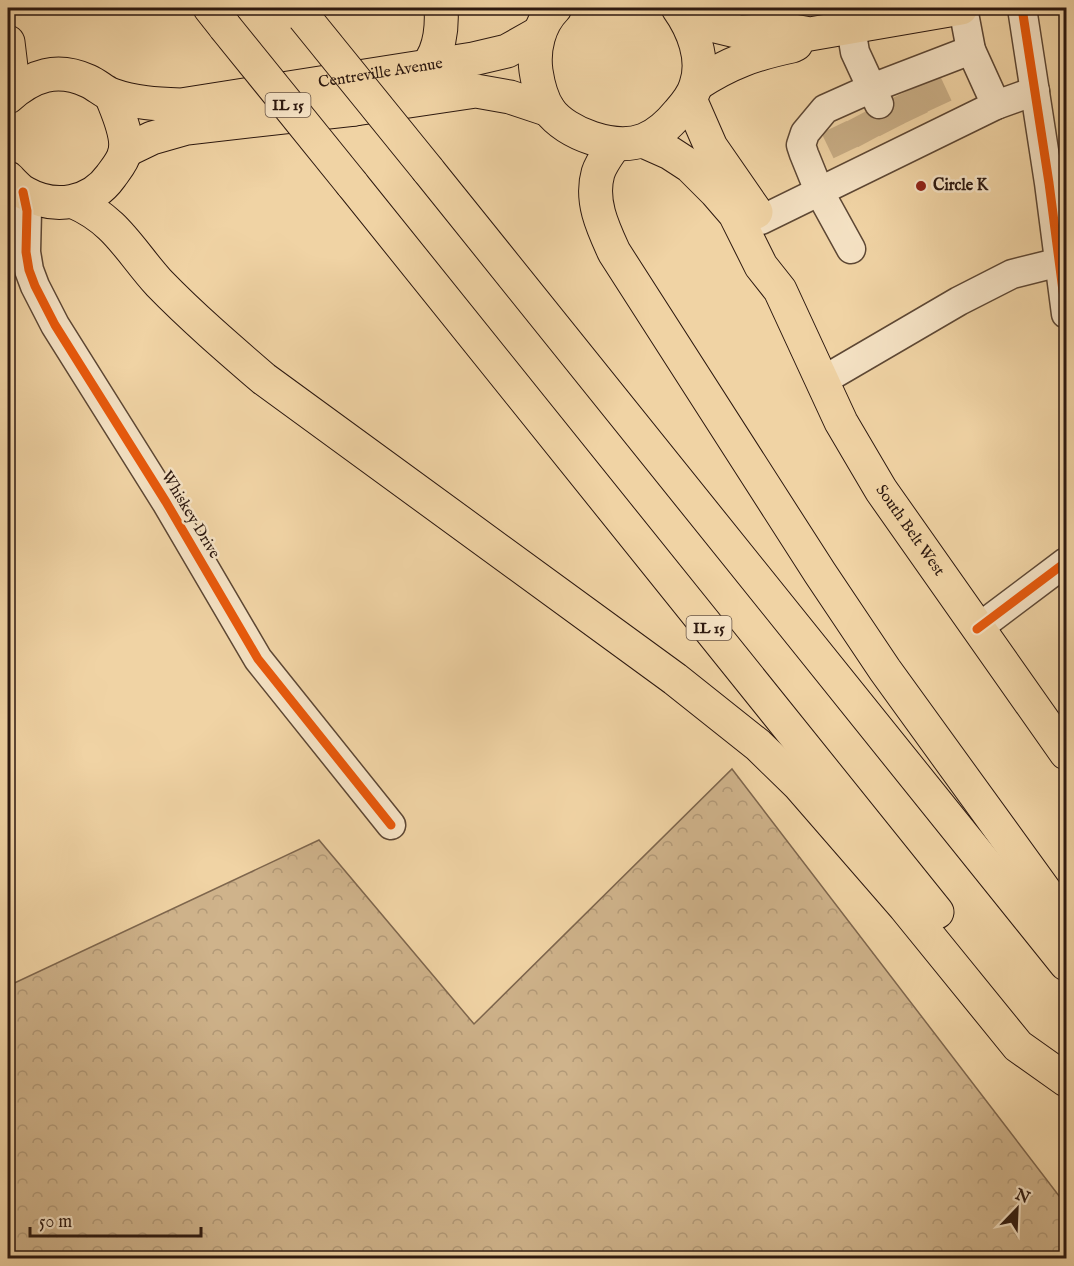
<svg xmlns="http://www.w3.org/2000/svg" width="1074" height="1266" viewBox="0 0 1074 1266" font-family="'IM FELL English',serif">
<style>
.forest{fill:url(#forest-crowns);stroke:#7e664d;stroke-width:1.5}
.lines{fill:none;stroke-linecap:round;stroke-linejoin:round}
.minor-tunnel{stroke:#c9ae86;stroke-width:28;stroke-dasharray:28 14;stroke-linecap:butt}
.minor-casing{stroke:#5d4734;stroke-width:31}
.major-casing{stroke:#2c180f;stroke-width:35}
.highway-casing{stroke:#2c180f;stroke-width:35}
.minor{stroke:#f5e2c4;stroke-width:28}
.major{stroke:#f0d3a4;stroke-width:33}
.highway{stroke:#f0d3a4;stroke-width:33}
.highway-bridge-casing{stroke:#2c180f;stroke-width:35;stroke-linecap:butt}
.highway-bridge{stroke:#f0d3a4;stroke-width:33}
.cycleway-casing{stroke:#f5e2c4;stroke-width:13}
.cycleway{stroke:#e8590c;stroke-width:9}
.poi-dot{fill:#8f2418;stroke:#f5e2c4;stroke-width:2}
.labels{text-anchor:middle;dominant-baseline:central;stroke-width:5;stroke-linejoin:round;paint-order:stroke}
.shield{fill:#f5e2c4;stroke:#685545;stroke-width:1.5}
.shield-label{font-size:15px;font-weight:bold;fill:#2c180f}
.street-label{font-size:16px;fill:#2c180f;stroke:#f5e2c4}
.poi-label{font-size:16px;font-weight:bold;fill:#2c180f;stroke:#f5e2c4;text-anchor:start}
</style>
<defs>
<pattern id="forest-crowns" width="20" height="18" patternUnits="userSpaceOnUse" patternTransform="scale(1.5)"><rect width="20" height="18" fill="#cfb38b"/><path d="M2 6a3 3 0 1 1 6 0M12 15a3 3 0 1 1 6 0" fill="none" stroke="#b29977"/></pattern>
</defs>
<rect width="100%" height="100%" fill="#f0d3a4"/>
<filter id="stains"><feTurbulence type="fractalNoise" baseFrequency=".00333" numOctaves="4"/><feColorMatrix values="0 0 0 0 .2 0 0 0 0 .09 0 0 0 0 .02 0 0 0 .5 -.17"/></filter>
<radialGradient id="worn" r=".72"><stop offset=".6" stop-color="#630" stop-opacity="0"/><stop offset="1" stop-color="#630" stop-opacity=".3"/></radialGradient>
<!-- forest -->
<polygon class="forest" points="732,769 1066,1205 1066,1258 8,1258 8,986 319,840 474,1024"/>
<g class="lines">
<!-- minor-tunnel -->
<g class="minor-tunnel">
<polyline points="927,81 941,111"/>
<polyline points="903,93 917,122"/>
<polyline points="879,105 894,134"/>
<polyline points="857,116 872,144"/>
<polyline points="834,127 848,156"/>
</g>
<!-- minor casing -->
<g class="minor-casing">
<g id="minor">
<polyline points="963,8 971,50 996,105"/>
<polyline points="1022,8 1049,183 1066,314"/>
<polyline points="851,28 855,52 879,104"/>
<polyline points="23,192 27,211 26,252 29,270 35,286 55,325 166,502 258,659 391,825"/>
<polyline points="761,220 996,105 1035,91"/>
<polyline points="851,249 819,191 804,154 801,145 805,133 825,109 872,88 971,50"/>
<polyline points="822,381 959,301 1012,274 1060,262"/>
<polyline points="977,629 1066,562"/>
</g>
</g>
<!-- major casing -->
<g class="major-casing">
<g id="major">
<path d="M555 8C539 24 533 49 536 71 538 84 541 98 549 110 566 134 615 151 644 140 657 135 670 123 679 112 686 104 693 96 696 85 705 59 693 29 678 8"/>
<polyline points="686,19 740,32 788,30 810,34 961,8"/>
<path d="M697 84C729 63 754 54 792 46L796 44"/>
<path id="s1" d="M8 97C33 75 57 67 88 81 97 85 104 92 112 95 134 103 158 104 181 105L473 59 507 51 539 33"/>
<polyline points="690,99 711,147 756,212"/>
<path id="s2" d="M643 141 670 153 690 166 716 192 735 214 761 266 780 290 841 422 881 490 1066 753"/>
<polyline points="125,151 152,138 187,128 355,109 476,91 510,97 549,110"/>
<path d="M8 178C13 183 19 190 25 193 55 210 91 204 111 176 116 169 123 161 125 152 129 135 117 111 111 95"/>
</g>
</g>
<!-- highway casing -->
<g class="highway-casing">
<g id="highway">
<polyline points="210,8 225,27"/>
<polyline points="8,42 11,67 8,96"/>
<path d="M355 109C362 104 370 97 379 94 387 90 398 90 406 85 436 68 443 39 441 8"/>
<path d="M615 144C609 153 601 163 598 173 590 201 603 228 614 252L820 573 885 670 1066 920"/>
<polyline points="428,170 1066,964"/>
<polyline points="352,184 937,912"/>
<path d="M74 202C116 220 130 251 159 283 192 317 228 348 264 379L675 679 758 745 799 785 905 907 1018 1046 1066 1080"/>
</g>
</g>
<!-- minor -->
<use href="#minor" class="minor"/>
<!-- major -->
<use href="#major" class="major"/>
<!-- highway -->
<use href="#highway" class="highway"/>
<!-- highway-bridge casing -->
<g class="highway-bridge-casing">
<g id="highway-bridge">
<polyline points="304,17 428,170"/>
<polyline points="225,27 352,184"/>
</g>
</g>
<!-- highway-bridge -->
<use href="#highway-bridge" class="highway-bridge"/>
<!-- cycleway casing -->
<g class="cycleway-casing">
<g id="cycleway">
<polyline points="1022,8 1049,183 1066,314"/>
<polyline points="23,192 27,211 26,252 29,270 35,286 55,325 166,502 258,659 391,825"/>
<polyline points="977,629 1066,562"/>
</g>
</g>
<!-- cycleway -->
<use href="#cycleway" class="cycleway"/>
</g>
<!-- markers -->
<circle class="poi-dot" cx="921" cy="186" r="6"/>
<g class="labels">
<!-- shield labels -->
<g class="shield">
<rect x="265.5" y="93" width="45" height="24" rx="4.5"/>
<rect x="686.5" y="616" width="45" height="24" rx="4.5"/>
</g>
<g class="shield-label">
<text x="288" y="105">IL 15</text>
<text x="709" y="628">IL 15</text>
</g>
<!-- street labels -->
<g class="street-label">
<text stroke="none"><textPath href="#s1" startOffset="387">Centreville Avenue</textPath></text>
<text transform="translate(190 515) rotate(59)">Whiskey Drive</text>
<text stroke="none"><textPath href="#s2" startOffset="482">South Belt West</textPath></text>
</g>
<!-- poi labels -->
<g class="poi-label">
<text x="933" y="186">Circle K</text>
</g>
</g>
<!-- margin -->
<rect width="1074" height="1266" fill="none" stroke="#f0d3a4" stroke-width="30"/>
<rect x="9" y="9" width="1056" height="1248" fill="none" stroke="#2c180f" stroke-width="3"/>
<rect x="15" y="15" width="1044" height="1236" fill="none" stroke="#2c180f" stroke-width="1.5"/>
<!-- north arrow -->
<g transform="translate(1017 1209) rotate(23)" stroke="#f5e2c4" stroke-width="4.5" paint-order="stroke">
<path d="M0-4.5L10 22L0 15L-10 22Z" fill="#2c180f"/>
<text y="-9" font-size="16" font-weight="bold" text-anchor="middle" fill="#2c180f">N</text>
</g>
<!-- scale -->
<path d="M30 1227v9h171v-9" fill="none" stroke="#2c180f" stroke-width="3"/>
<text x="39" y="1227" font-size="18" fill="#2c180f" stroke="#f5e2c4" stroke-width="4.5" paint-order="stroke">50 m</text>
<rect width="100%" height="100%" filter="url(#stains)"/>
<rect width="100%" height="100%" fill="url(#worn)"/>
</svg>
